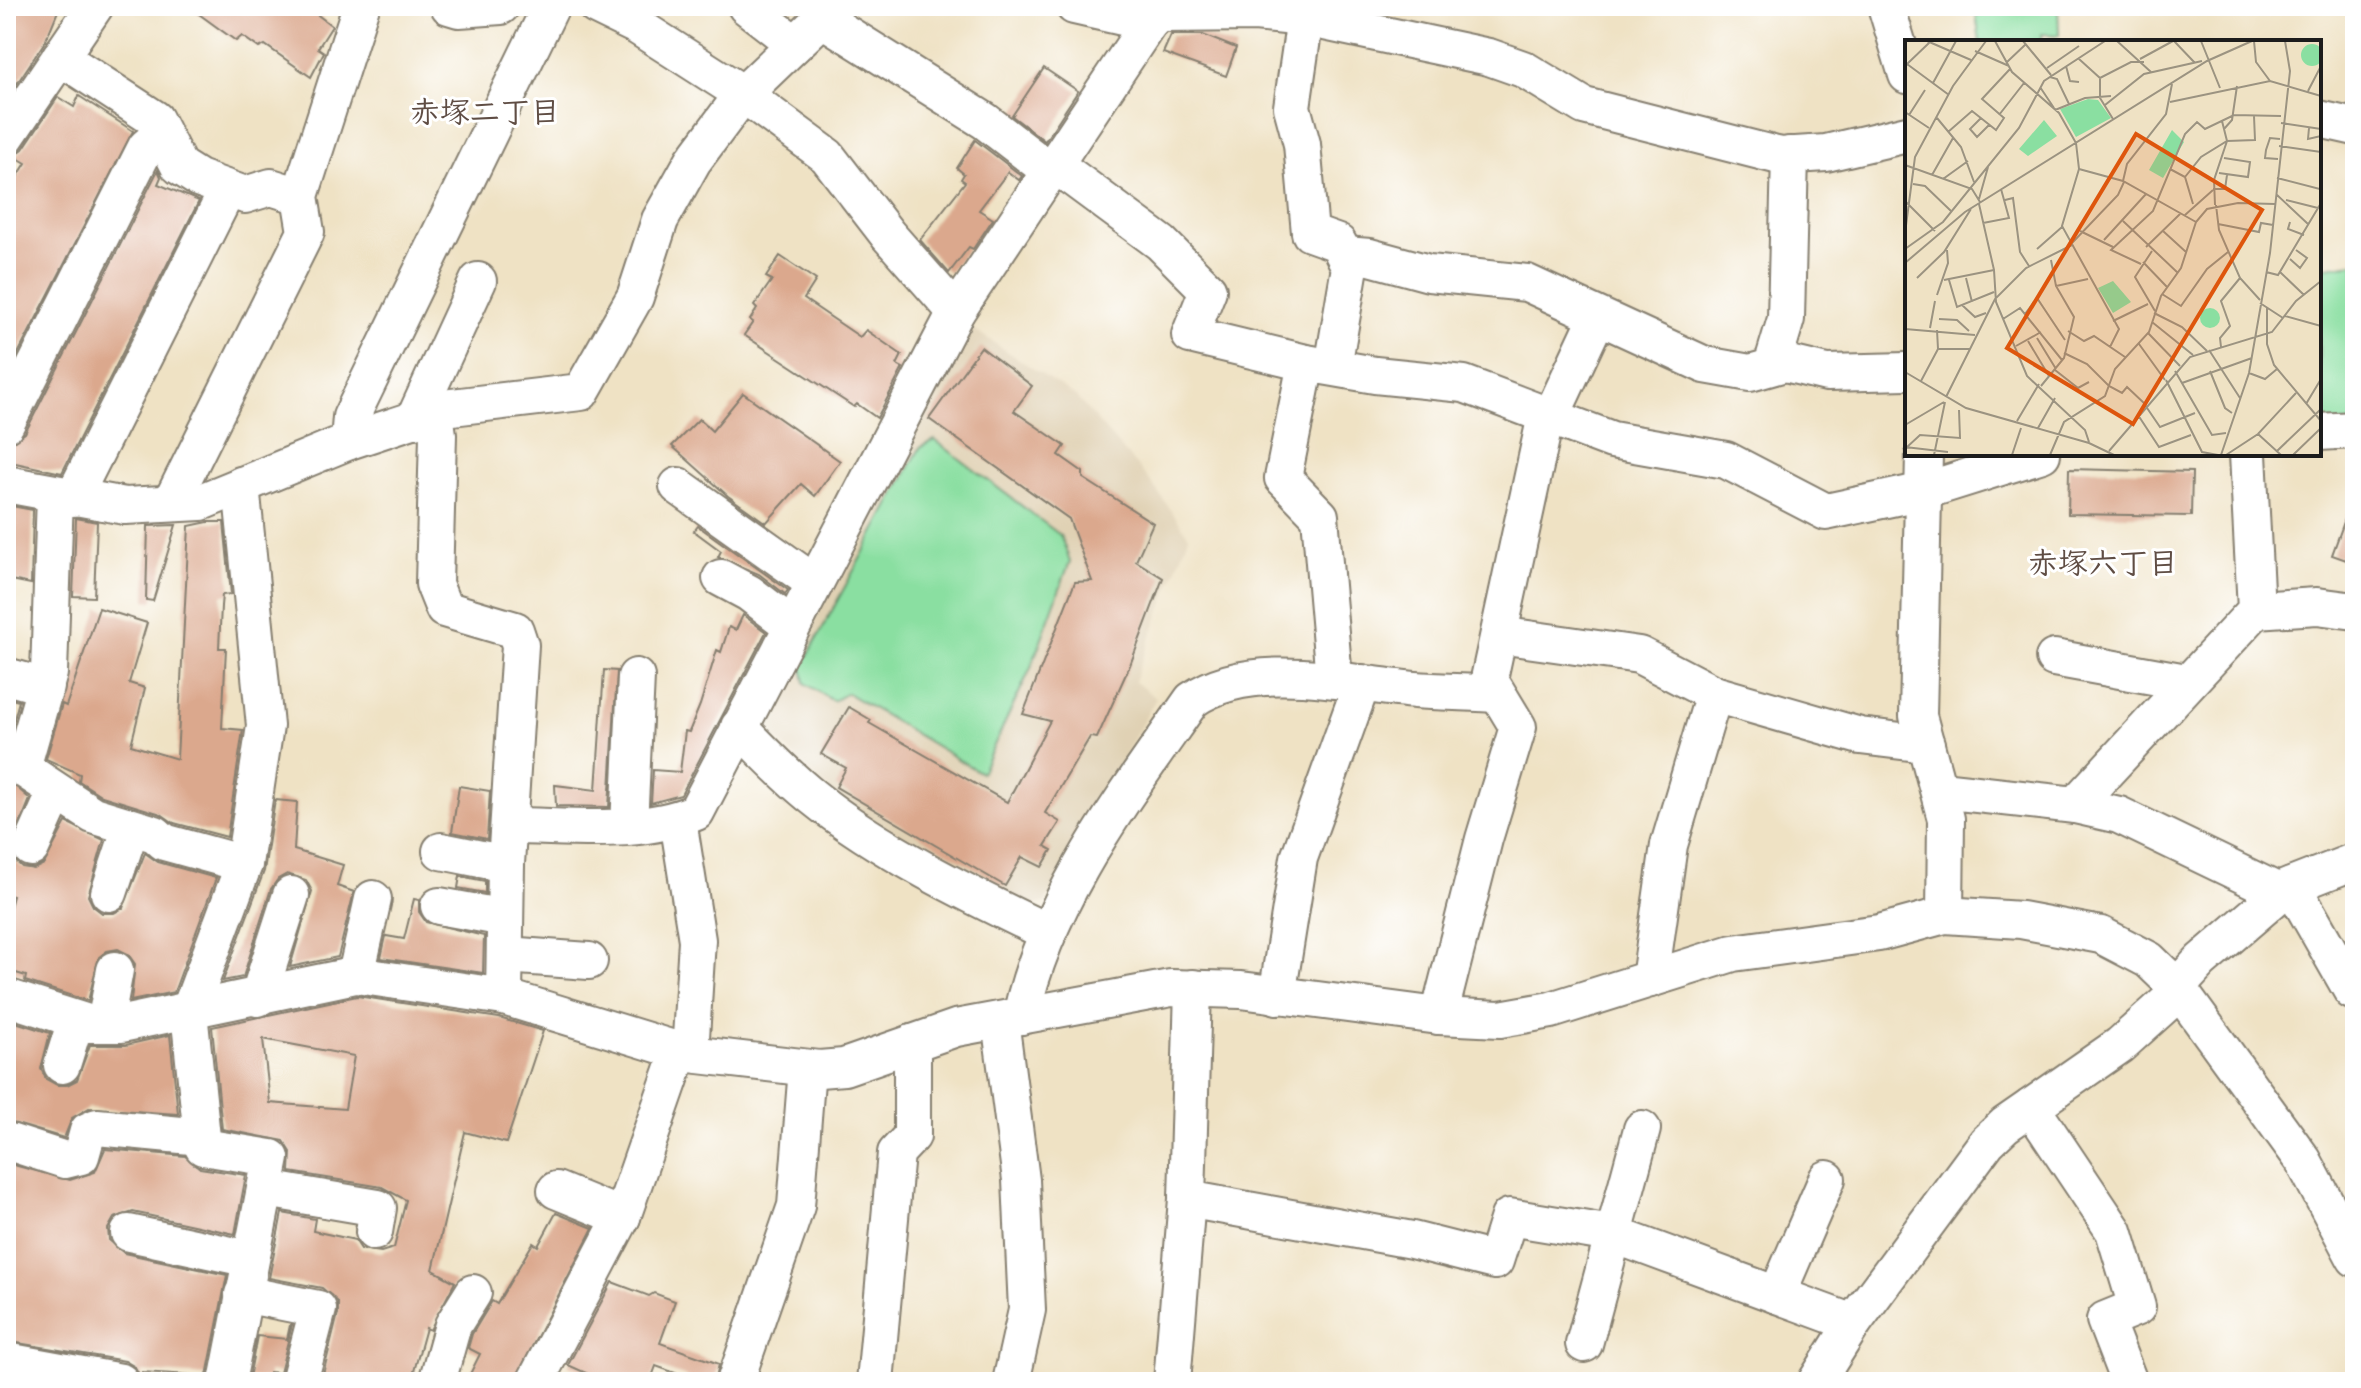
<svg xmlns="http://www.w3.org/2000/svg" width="2361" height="1388" viewBox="0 0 2361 1388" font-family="Pangolin,'Klee One',sans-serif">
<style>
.built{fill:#e0d1b4}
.green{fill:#8adfa1;stroke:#537e5e;stroke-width:2}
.building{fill:#dba88d;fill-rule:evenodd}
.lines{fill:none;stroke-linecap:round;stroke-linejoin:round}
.minor-casing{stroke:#867f70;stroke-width:40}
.minor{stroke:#fff;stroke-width:36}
.labels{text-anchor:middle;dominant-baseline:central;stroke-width:6;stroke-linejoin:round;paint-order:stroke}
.neighbourhood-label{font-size:30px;font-weight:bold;fill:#5f4d44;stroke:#fff}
.inset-road{fill:none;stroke:#9b9381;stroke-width:2}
.view{fill:#de560d;fill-opacity:0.15;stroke:#de560d;stroke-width:4}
.inset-edge{fill:none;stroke:#1c1c1c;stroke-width:4}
</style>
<rect width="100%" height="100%" fill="#fff"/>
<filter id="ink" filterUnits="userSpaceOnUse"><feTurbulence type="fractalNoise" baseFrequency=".0125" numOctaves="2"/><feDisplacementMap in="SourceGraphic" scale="16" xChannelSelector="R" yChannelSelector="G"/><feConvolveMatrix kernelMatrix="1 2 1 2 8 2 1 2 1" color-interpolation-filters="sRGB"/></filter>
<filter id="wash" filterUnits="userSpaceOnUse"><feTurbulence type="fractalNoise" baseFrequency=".006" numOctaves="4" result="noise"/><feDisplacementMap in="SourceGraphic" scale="32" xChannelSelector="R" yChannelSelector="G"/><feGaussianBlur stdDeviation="1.8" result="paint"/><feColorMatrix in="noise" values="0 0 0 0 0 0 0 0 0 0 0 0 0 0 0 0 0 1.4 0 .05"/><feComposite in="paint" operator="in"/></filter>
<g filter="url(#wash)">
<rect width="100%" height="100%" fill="#efe2c4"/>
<!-- built -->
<polygon class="built" points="964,323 1076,397 1150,481 1189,536 1134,681 1156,698 1045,903 1023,906 840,800 756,720"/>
<!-- green -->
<g class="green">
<polygon points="1975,6 2058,6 2059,35 2042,34 2042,42 1980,42"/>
<polygon points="2355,263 2355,423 2319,425 2319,268"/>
<polygon points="935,440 1060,535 1070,561 1030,670 981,773 847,693 833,701 805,683 802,666 920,448"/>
</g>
<g id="blocks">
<!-- building -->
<g class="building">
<polygon points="17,6 60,6 46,40 6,100 6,46"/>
<polygon points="188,6 306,6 332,26 318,48 324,52 311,77 265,45 259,48 242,36 236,41"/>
<polygon points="1171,35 1203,35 1236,48 1226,76 1163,53"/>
<polygon points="1044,68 1078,91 1045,141 1012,116"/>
<polygon points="79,96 133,131 6,377 6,195 26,163 14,156 23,149 58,97 74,107"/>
<polygon points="975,140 1022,176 1019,180 1008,172 979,210 993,219 973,249 969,247 949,273 920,240 965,182 961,179 964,174 957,168"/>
<polygon points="158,170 161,177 158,184 199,201 62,473 6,461 8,445 25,433"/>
<polygon points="780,256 816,280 804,299 860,337 866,330 902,355 897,365 903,368 877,418 857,404 854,407 744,335 753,322 750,320 757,309 754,306 772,280 766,277"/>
<polygon points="981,347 1032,386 1014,411 1065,446 1059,455 1083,472 1083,478 1153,523 1136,561 1163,578 1130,665 1097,738 1090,737 1045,813 1060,822 1045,846 1052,850 1042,867 1022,857 1005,886 836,787 846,768 821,754 849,707 871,720 869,723 1007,802 1050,721 1023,714 1075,582 1092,581 1069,519 929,419"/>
<polygon points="743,393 840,461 815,496 801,484 766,523 728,496 672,446 699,419 712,431"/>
<polygon points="2069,469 2192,472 2191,516 2068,514"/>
<polygon points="2352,500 2355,501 2355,563 2332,555"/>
<polygon points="6,505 33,510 31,584 6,579"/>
<polygon points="76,518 97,522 94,597 73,596"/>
<polygon points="208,522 224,522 231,594 222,595 221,606 219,648 226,648 222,728 243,730 227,837 174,823 161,814 102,796 79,781 80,774 46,759 62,704 66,706 99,608 147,623 129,683 145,688 131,745 177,759 189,526"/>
<polygon points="176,525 153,601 146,600 148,526"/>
<polygon points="698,526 788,590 785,594 759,574 718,557 721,551 694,531"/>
<polygon points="743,615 766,632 681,795 651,803 653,770 680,772 685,731 689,732 700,705 717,650 721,652 729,627 736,630"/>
<polygon points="604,670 617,671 609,807 556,806 555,785 596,790"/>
<polygon points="7,698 19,701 6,748 6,703"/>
<polygon points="6,778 30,799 10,849 14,860 22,867 34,869 44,864 66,822 104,840 88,896 93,906 102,913 114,913 123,908 145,853 158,862 216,878 174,992 131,1001 135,964 128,954 118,949 107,951 99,957 88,1001 25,981 26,976 6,970 6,922 13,896 6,894"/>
<polygon points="459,786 490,791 487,839 452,832"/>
<polygon points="275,800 297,802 294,850 343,865 337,886 354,892 338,957 290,967 312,891 306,880 287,874 278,879 271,889 243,977 223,981 264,871"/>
<polygon points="460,876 485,881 485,893 458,888"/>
<polygon points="414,899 419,900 419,912 426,922 484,936 483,973 381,958 386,936 404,939"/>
<path d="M357 996 499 1018 543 1031 506 1143 465 1132 433 1270 455 1282 430 1330 426 1328 411 1382H321L338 1314V1302L322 1288 269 1278 282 1213 315 1219 313 1231 355 1240 361 1249 381 1252 394 1248 406 1200 382 1187 290 1172 291 1152 284 1141 222 1129 212 1027ZM263 1039 354 1056 345 1109 270 1103Z"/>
<polygon points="6,1019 50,1033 41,1069 46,1079 57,1085 67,1085 77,1080 90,1045 126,1045 170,1035 178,1114 89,1108 72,1118 64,1138 6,1121"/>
<polygon points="105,1149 185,1156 200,1168 246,1175 235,1234 133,1212 114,1218 108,1229 109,1240 124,1253 227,1275 207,1376 142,1372 141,1378 135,1367 125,1361 6,1341 6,1163 70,1180 95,1172"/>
<polygon points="556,1213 593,1228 514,1382 466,1382 480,1354 468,1348 472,1334 492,1301 497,1304 533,1243 538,1246"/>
<polygon points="612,1282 649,1296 654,1293 675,1301 660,1343 719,1364 715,1382 700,1382 656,1366 650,1382 606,1382 568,1365"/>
<polygon points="290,1325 292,1325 280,1373 269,1372 269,1379 249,1378 257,1336 287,1339"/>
</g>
</g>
</g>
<g filter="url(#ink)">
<use href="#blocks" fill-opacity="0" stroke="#867f70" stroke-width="2"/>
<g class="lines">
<!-- minor casing -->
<g class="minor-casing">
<g id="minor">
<polyline points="449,6 459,9 501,6"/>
<polyline points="596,6 637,26 743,94 827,156 888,235 956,312"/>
<polyline points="746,6 795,44"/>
<polyline points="1074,6 1149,23"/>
<polyline points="1886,6 1907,75"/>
<polyline points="1163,14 1255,13 1305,18 1489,57 1523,69 1584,106 1780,156 1826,153 1907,134"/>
<polyline points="821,18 985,121 1050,171"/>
<polyline points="1305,18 1292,107 1302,144 1310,233 1338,243 1350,267 1333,367"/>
<polyline points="60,57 155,119 179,166 198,178 245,195 271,187 300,196"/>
<polyline points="2319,119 2355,127"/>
<polyline points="6,137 95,6"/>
<polyline points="1054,164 1161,243 1208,290 1190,335 1306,363"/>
<polyline points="1345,255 1370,257 1429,273 1527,283 1705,365 1750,373 1785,363 1827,373 1907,371"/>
<polyline points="1772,366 1786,319 1790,155"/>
<polyline points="435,413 438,435 434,584 444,609 515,630 520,645 506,864 504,997"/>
<polyline points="414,420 478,281"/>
<polyline points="6,424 146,147 161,134"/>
<polyline points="2319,432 2355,430"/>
<polyline points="349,441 351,417 551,6"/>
<polyline points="1924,454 1918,716 1946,819 1945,915"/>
<polyline points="6,484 125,506 201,502 349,441 452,407 581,392 635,297 660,220 693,161 743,94 835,6"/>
<polyline points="678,486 813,582"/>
<polyline points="55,495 49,673 24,761 25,770 93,815 155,834 164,842 244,864"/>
<polyline points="73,498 228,189"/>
<polyline points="171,503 306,232 300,196 361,6"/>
<polyline points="721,578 749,593 791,625"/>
<polyline points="2256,610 2317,606 2355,611"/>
<polyline points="1499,635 1639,655 1714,694 1860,736 1926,744"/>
<polyline points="2054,658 2186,682"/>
<polyline points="6,676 46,687"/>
<polyline points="1334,679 1320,516 1283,478 1306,363 1375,375 1464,384 1612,440 1726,460 1826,512 1924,491 2042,454"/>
<path d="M739 727C763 751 787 777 814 798 878 850 972 896 1047 932"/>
<polyline points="1941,790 2075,805 2119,815 2281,893"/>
<polyline points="2075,805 2256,610 2248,454"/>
<polyline points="678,820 697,940 690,1054"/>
<path d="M509 826C568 826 640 836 696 812L956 312 1149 23 1167 6"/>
<polyline points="629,826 636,677"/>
<polyline points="31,848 56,792"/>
<polyline points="441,851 506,864"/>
<polyline points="2292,886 2352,991 2355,990"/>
<polyline points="109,893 131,827"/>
<polyline points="439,906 505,918"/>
<polyline points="505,955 589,961"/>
<polyline points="356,975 373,899"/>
<polyline points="1650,979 1669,845 1714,694"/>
<polyline points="2177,987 2201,961 2286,888 2355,861"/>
<polyline points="1277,996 1299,858 1362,683"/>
<polyline points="6,997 91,1024 122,1024 356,975 504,997 690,1054 819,1069 844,1067 956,1028 1171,988 1241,990 1439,1016 1500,1019 1551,1010 1733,953 1879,933 1945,915 2021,920 2101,935 2149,960 2177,987 2303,1160 2355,1258"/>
<polyline points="258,998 291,895"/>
<path d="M1021 1016C1047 897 1124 798 1192 700 1252 658 1348 684 1415 690 1442 692 1469 692 1495 694"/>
<polyline points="1439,1016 1484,839 1518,727 1489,679 1545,420 1555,408 1597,318"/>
<polyline points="1000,1020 1021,1180 1027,1310 1011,1382"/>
<polyline points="105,1024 115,970"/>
<polyline points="62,1065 76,1020"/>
<polyline points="2031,1107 2114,1231 2137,1307 2105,1320 2129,1382"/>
<polyline points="6,1141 65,1160 81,1156 88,1131 97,1127 202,1137"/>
<polyline points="266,1189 378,1208 374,1232"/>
<polyline points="556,1190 622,1217"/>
<polyline points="1187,1199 1412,1240 1495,1261 1509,1217 1612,1234 1853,1323"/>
<polyline points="129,1233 250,1259"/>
<polyline points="243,1294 318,1309 299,1382"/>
<polyline points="1777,1295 1827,1179"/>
<polyline points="1584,1344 1642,1129"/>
<polyline points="6,1361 121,1382"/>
<polyline points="227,1382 271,1158 203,1147 189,1012 244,864 265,726 241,485"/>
<polyline points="437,1382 453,1325 473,1293"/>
<polyline points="535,1382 622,1217 680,1050"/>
<polyline points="735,1382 796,1206 807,1068"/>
<polyline points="875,1382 896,1153 912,1136 912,1043"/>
<polyline points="1172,1382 1187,1199 1193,988"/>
<polyline points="1816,1382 1853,1323 1987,1142 2005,1125 2120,1045 2180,991"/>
</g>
</g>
<!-- minor -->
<use href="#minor" class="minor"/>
</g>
</g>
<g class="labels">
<!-- neighbourhood labels -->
<g class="neighbourhood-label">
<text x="485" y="112">赤塚二丁目</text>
<text x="2103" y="563">赤塚六丁目</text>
</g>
</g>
<!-- overview -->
<g transform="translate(1905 40)">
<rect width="416" height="416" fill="#efe2c4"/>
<path d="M396 15a11 11 0 1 1 22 0a11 11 0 1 1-22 0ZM183 59 193 60 206 78 171 97 155 69ZM139 80 152 96 123 116 114 109ZM267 90 279 102 258 138 244 130ZM208 241 226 262 208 273 193 248ZM295 278a10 10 0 1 1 20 0a10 10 0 1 1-20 0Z" fill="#8adfa1"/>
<path class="inset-road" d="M22 1 66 20M90 1 107 32 154 73 171 103 174 129 157 186 214 289 205 307M118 1 146 35M212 1 246 32M269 1 290 23M296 1 315 48M349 1 351 22 365 41M70 11 104 26M174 19 195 38 226 22H239M235 19 268 1M102 22 121 4M2 24 44 55M1 25 25 2M161 26 165 41 174 42M142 28 174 6M145 37 152 39 164 64M195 39V58L208 79M28 43 51 1M135 47 149 68M403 51 416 26M265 62 365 41 416 56M200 65 239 34 297 21M150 70 180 58 206 56M0 72 24 88M4 75 20 50M94 75 119 43M32 78 56 107 69 142M76 78 65 89 72 97 84 85M376 83 416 89M404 88 403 99 416 96M319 89 327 80 332 46M43 92 67 71 91 90 99 78 77 59 105 29M374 106 416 112M373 119 360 118 361 110 365 98 375 99M0 125 67 149 75 162M174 129 218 141 291 182M265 129 280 137 288 164M314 133 343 137 345 122 319 118M27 135 48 98M280 137 296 117 322 101 350 100 349 76M372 138 415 149 416 157M38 139 63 121M218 141 222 124 261 74 267 44M8 144 20 146 46 171M308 149H320L322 135M371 154 403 184M74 159 83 127M100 160 108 158 115 212 124 226M381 160 413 168M0 161 30 191M74 164 89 230 91 262 122 336 180 390 184 402M310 165 309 140 322 101 317 81M311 165 314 190 335 238 355 260M280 175 308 150M218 181 273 233M385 182 383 189 399 195M78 183 104 178 96 149M313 184 354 192 356 183 368 185M175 191 208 207M258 191 281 212M0 193 10 117 48 46 81 1M199 200 241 154M167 203 213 155 219 142M241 207 275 174M0 209 38 182 114 88 139 41 200 1M132 209 157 187M247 211 230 237 250 271M385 219 395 228 402 218 391 210M238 222 262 247M0 223 60 172 302 21 347 1M236 224 206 210 248 171 280 94 292 82 300 89 329 75 376 76M361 232 373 235 416 163M375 232 399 255M12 238 39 212 66 169M61 238 67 262M39 240 89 230M44 240 52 267 89 252M151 246 183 239M257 254 276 266 302 229 323 212M32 255 43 223 42 210M355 263 378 278M57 265 70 277 81 273M362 268V304L369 325 416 381M249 273 277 287 302 311M120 274 132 258 160 300M380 276 416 286M34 279 52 280 64 291M98 279 115 268 157 320M208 281 243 264M247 282 288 315M25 288 30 261M0 289 70 295M163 291 179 301 189 296 220 317M243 293 275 326M132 298 151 329M123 301 144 336M234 304 260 340M111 306 136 292M316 307 315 298 325 286 316 261 335 238M33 309H65M304 310 335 358M159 313 182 324 204 346 217 353 222 347 240 364M150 330 173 348 184 342M270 331 307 395 321 393M305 331 320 368 327 373M0 332 61 368 184 403 209 415M344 333 360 339 372 329M261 340 297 412 313 415M16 341 33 309 32 290M277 343 347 318M136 346 159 318 169 277 151 246 146 220M41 357 90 259 121 228 167 205M401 364 416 339M240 365 255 387 290 373M233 375 254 407 286 395M112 381 134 344M0 385 39 362M133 388 150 358M353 394 376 415M0 407 43 412M1 408 15 395 55 398 54 370M204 411 285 317 367 292 391 261 416 241M372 411 416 369M29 415 40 362M107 415 116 388M109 415H137M145 415 159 382 200 356 210 329 244 292 256 256 276 228 291 182 302 169 333 163 370 164M316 415 344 333 365 213 385 31 380 1M321 415 353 394 391 353M388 415 416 388"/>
<path class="view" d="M231 94 357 170 228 384 102 308Z"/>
<rect width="416" height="416" class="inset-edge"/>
</g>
<!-- margin -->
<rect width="2361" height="1388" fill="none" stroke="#fff" stroke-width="32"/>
</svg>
